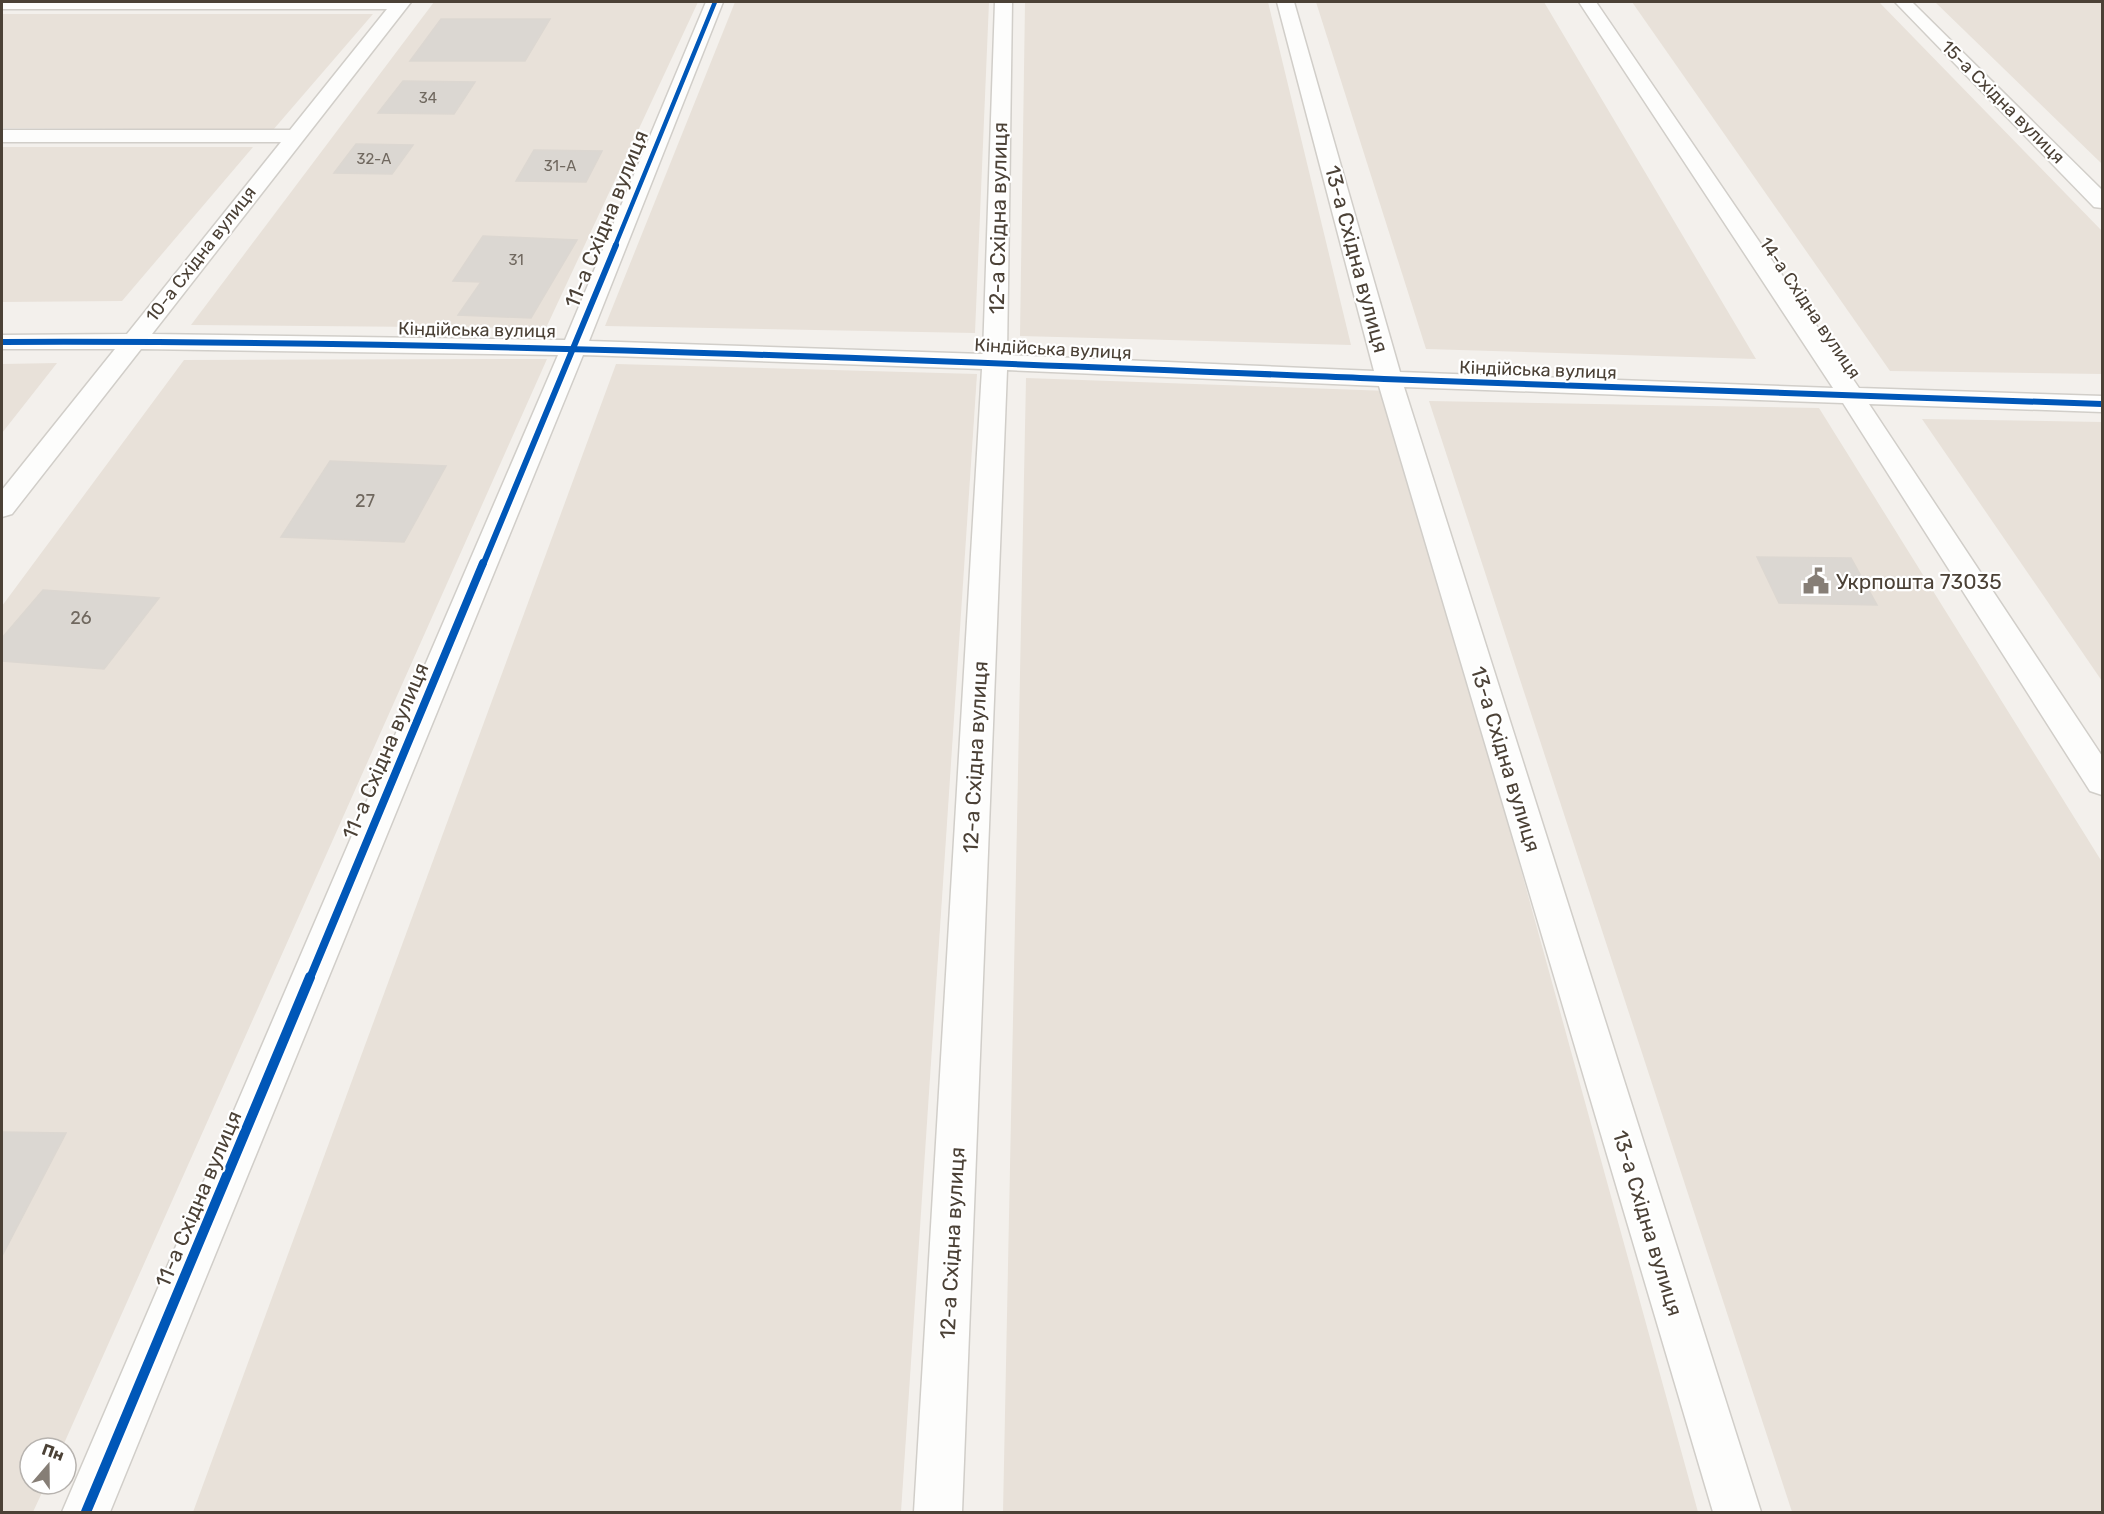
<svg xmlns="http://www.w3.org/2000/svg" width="2104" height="1514" viewBox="0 0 2104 1514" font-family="Rubik,sans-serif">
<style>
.residential{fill:#e8e1d9}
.building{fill:#dbd7d2;stroke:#dcd7d1;stroke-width:1.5}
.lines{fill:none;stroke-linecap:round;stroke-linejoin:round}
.minor-casing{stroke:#d1cec9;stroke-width:3}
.minor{fill:#fdfdfc;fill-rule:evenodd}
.cycleway-far3-casing{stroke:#fff;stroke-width:7}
.cycleway-far2-casing{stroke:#fff;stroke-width:9}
.cycleway-far1-casing{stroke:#fff;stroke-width:11}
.cycleway-casing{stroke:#fff;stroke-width:14}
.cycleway-far3{stroke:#0057b8;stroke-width:4.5}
.cycleway-far2{stroke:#0057b8;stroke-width:6}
.cycleway-far1{stroke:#0057b8;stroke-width:8}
.cycleway{stroke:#0057b8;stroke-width:10}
.labels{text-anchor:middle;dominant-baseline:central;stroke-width:4.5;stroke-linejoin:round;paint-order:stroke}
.far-number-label{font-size:15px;fill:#70685f}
.far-street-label{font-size:18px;fill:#4b4136;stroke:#fff}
.number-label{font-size:18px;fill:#70685f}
.street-label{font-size:21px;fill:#4b4136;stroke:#fff}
.poi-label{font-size:21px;fill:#4b4136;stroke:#fff;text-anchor:start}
</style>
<rect width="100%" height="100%" fill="#f3f0ec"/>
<!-- residential -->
<g class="residential">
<polygon points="434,2 698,2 546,328 191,325"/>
<polygon points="735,2 989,2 975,333 605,326"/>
<polygon points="1025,2 1268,2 1351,345 1020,336"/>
<polygon points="1316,2 1544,2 1756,359 1426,349"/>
<polygon points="1632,2 1879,2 2102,231 2102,374 1890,371"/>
<polygon points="1935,2 2102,2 2102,164"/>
<polygon points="2,14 373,14 273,130 2,128"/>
<polygon points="2,147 253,147 122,301 2,302"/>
<polygon points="547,359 62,1448 30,1448 30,1484 46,1484 33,1512 2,1512 2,606 184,360"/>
<polygon points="57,363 2,433 2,364"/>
<polygon points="616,364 977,374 901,1512 193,1512"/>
<polygon points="1026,378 1389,391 1698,1512 1003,1512"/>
<polygon points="1429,401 1819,408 2102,862 2102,1512 1792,1512"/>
<polygon points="1922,419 2102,422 2102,681"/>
</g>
<!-- building -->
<g class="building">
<polygon points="441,19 550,19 525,61 410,61"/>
<polygon points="403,81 475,82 454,114 378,113"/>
<polygon points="356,144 413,145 392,174 334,173"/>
<polygon points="534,150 602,151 586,182 516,181"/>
<polygon points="483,236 577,240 531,318 458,315 481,282 453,281"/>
<polygon points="330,461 446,466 404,542 281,537"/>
<polygon points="1757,557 1851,558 1877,605 1779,603"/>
<polygon points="43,590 159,598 104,669 2,661 2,638"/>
<polygon points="2,1132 66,1133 2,1256"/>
</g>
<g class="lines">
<!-- minor casing -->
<g class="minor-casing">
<g id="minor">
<polygon points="2,2 411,2 152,334 565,340 706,2 723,2 589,341 983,354 995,2 1012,2 1007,355 1374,371 1277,2 1294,2 1400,372 1833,388 1579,2 1596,2 1859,388 2102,396 2102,412 1869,404 2102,756 2102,795 2090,791 1843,403 1404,387 1761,1512 1713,1512 1379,386 1007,370 962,1512 914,1512 982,369 583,355 110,1512 62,1512 558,355 141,349 12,514 2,517 2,490 115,349 2,349 2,335 127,334 281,142 2,142 2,130 290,130 387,9 2,9"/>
<polygon points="1895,2 1912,2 2102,190 2102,208 2094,207"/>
</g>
</g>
<!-- minor -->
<use href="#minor" class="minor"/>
<!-- cycleway-far3 casing -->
<g class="cycleway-far3-casing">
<polyline id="cycleway-far3" points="615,246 715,2"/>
</g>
<!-- cycleway-far2 casing -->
<g class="cycleway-far2-casing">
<g id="cycleway-far2">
<path d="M2 342C463 340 924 360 1384 379 1624 389 1863 396 2102 404"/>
<polyline points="483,565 616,245"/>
</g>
</g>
<!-- cycleway-far1 casing -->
<g class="cycleway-far1-casing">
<polyline id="cycleway-far1" points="310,978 483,563"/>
</g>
<!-- cycleway casing -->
<g class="cycleway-casing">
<polyline id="cycleway" points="86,1512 310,977"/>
</g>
<!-- cycleway-far3 -->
<use href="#cycleway-far3" class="cycleway-far3"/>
<!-- cycleway-far2 -->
<use href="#cycleway-far2" class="cycleway-far2"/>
<!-- cycleway-far1 -->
<use href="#cycleway-far1" class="cycleway-far1"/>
<!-- cycleway -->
<use href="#cycleway" class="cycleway"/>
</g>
<!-- icons -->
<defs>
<g id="civic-bare" transform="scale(2.07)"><path d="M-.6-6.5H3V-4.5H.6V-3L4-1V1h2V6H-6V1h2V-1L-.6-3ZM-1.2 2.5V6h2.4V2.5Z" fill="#867e76" stroke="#fff" stroke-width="2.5" paint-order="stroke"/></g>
</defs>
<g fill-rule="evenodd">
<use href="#civic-bare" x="1816" y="581"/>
</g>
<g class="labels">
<!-- far-number labels -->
<g class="far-number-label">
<text x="428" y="98">34</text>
<text x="374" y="159">32-А</text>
<text x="560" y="166">31-А</text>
<text x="516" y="260">31</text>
</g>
<!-- far-street labels -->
<g class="far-street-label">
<text transform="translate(2003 102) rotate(45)">15-а Східна вулиця</text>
<text transform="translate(201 254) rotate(-52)">10-а Східна вулиця</text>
<text transform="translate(1810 308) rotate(56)">14-а Східна вулиця</text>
<text transform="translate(477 330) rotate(1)">Кіндійська вулиця</text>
<text transform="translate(1053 349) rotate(3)">Кіндійська вулиця</text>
<text transform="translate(1538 370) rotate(2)">Кіндійська вулиця</text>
</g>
<!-- number labels -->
<g class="number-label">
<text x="365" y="501">27</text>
<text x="81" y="618">26</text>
</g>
<!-- street labels -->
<g class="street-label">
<text transform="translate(998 218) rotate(-89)">12-а Східна вулиця</text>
<text transform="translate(606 219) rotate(-68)">11-а Східна вулиця</text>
<text transform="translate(1357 259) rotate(75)">13-а Східна вулиця</text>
<text transform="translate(385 751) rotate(-67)">11-а Східна вулиця</text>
<text transform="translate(975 757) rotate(-87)">12-а Східна вулиця</text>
<text transform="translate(1506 759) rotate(73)">13-а Східна вулиця</text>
<text transform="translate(198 1199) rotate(-67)">11-а Східна вулиця</text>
<text transform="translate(1648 1223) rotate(73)">13-а Східна вулиця</text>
<text transform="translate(952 1243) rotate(-87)">12-а Східна вулиця</text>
</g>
<!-- poi labels -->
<g class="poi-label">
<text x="1836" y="581">Укрпошта 73035</text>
</g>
</g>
<!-- border -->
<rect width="2104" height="1514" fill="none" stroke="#4b4136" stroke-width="6"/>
<!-- north arrow -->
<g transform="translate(48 1466) rotate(20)"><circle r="28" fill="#ffffff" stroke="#b7b3af" stroke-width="1.5"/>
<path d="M0-4.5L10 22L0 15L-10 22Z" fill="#867e76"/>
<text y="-9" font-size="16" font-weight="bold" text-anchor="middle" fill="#4b4136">Пн</text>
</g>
</svg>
